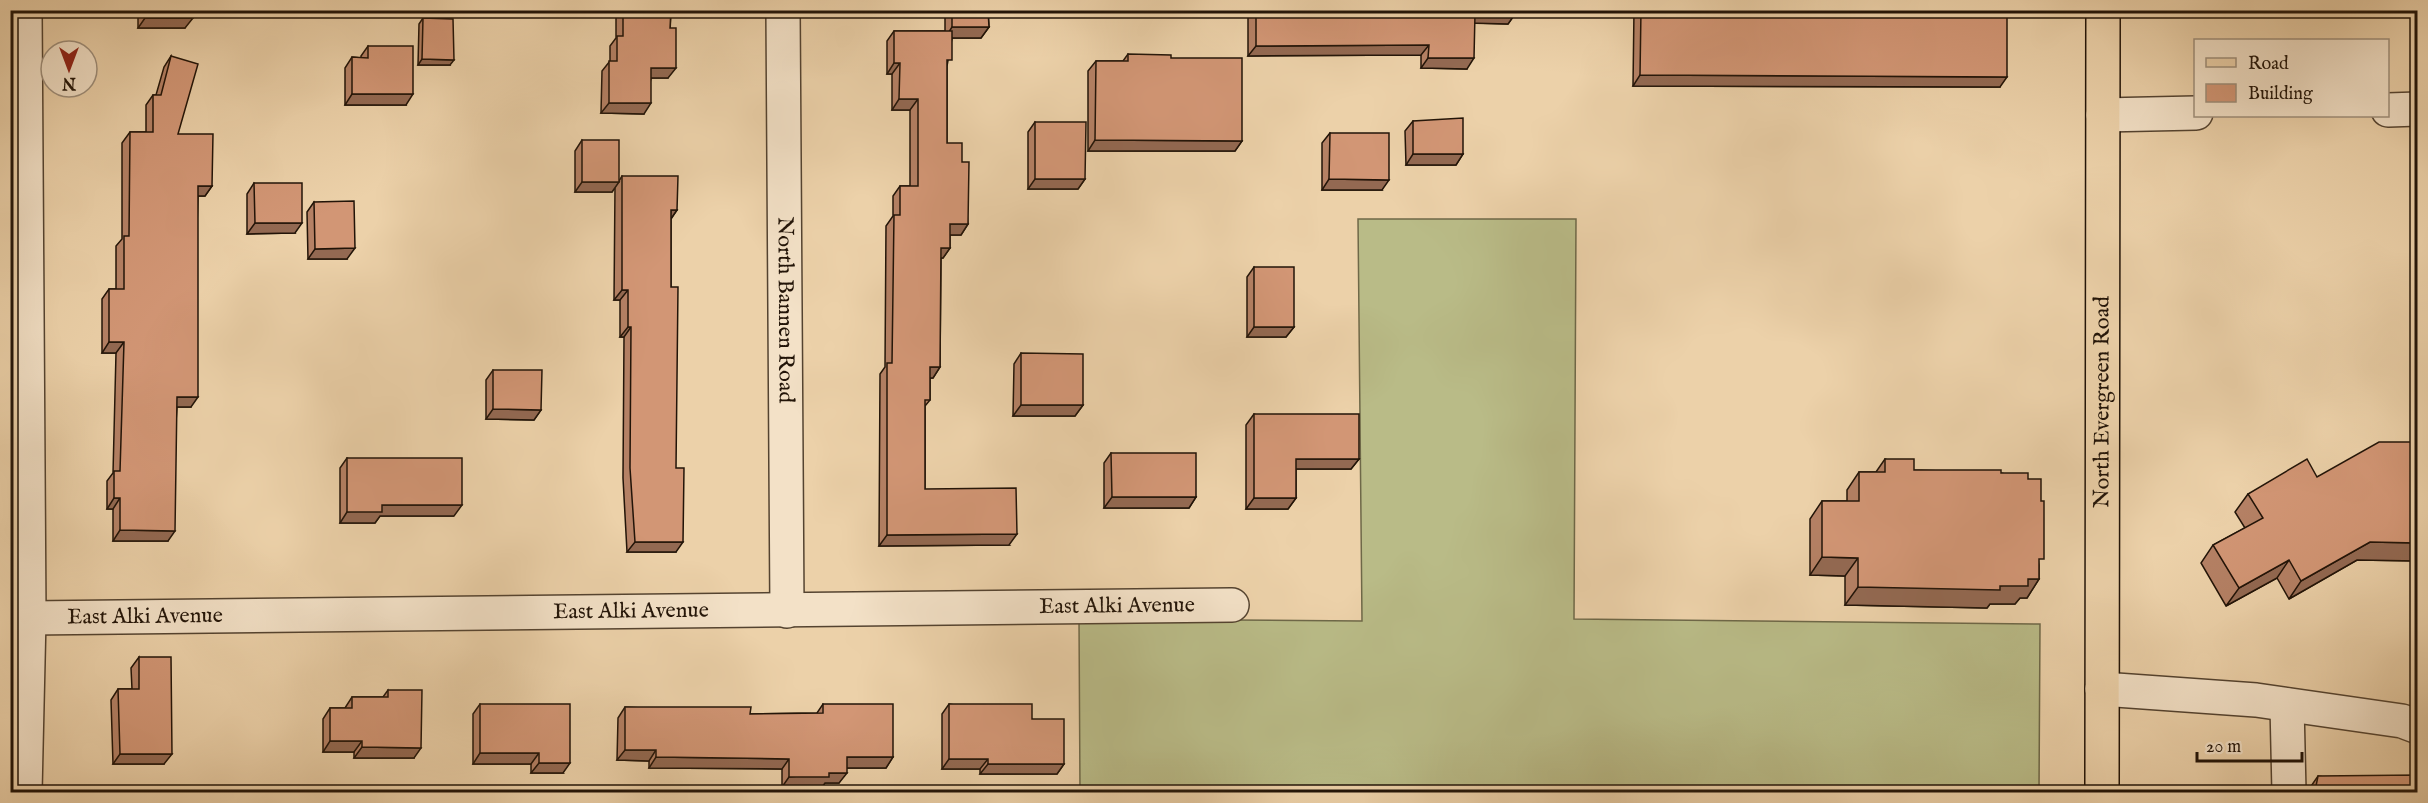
<svg xmlns="http://www.w3.org/2000/svg" width="2428" height="803" viewBox="0 0 2428 803" font-family="'IM FELL English',serif">
<style>
.grass{fill:#b9bb87;stroke:#6e6848;stroke-width:1.5}
.lines{fill:none;stroke-linecap:round;stroke-linejoin:round}
.minor-casing{stroke:#544330;stroke-width:36}
.major-casing{stroke:#221408;stroke-width:36}
.minor{stroke:#f3e1c7;stroke-width:33}
.major{stroke:#ecd1a9;stroke-width:33}
.wall{fill:#b58165;stroke:#221408;stroke-width:1.5}
.shaded-wall{fill:#936952;stroke:#221408;stroke-width:1.5}
.building{fill:#d29675;stroke:#221408;stroke-width:1.5}
.labels{text-anchor:middle;dominant-baseline:central;stroke-width:4.5;stroke-linejoin:round;paint-order:stroke}
.street-label{font-size:22px;fill:#221408;stroke:#f3e1c7}
</style>
<rect width="100%" height="100%" fill="#ecd1a9"/>
<filter id="stains"><feTurbulence type="fractalNoise" baseFrequency=".00333" numOctaves="4"/><feColorMatrix values="0 0 0 0 .2 0 0 0 0 .09 0 0 0 0 .02 0 0 0 .5 -.17"/></filter>
<radialGradient id="worn" r=".72"><stop offset=".6" stop-color="#630" stop-opacity="0"/><stop offset="1" stop-color="#630" stop-opacity=".3"/></radialGradient>
<!-- grass -->
<polygon class="grass" points="1358,219 1576,219 1574,619 2040,624 2039,792 1080,792 1079,619 1362,621"/>
<g class="lines">
<!-- minor casing -->
<g class="minor-casing">
<g id="minor">
<path id="s1" d="M783 10 787 611"/>
<polyline points="2388,110 2418,109"/>
<polyline points="2103,115 2196,113"/>
<path id="s2" d="M29 618 1232 605"/>
<polyline points="2102,689 2256,700 2402,721 2418,727"/>
<polyline points="2287,705 2289,792"/>
<polyline points="25,792 29,618 25,10"/>
</g>
</g>
<!-- major casing -->
<g class="major-casing">
<g id="major">
<path id="s3" d="M2102 792 2103 10"/>
</g>
</g>
<!-- minor -->
<use href="#minor" class="minor"/>
<!-- major -->
<use href="#major" class="major"/>
</g>
<!-- wall -->
<g class="wall">
<polygon points="138,10 193,10 185,28 138,28"/>
<polygon points="616,10 671,10 668,78 651,78 644,114 601,113 602,71 610,61 610,46 616,38"/>
<polygon points="945,10 988,10 989,27 981,38 952,38 947,66 947,143 962,162 968,224 961,235 950,235 950,248 943,258 941,258 940,367 933,378 930,378 930,400 925,406 925,489 1009,545 879,546 880,374 885,367 886,226 893,216 893,196 900,186 910,186 910,110 892,110 892,74 887,74 887,41 894,31 945,31"/>
<polygon points="1248,10 1544,10 1541,15 1515,14 1508,24 1474,23 1467,69 1421,68 1421,55 1248,56"/>
<polygon points="1634,10 2007,10 2000,87 1633,86"/>
<polygon points="423,18 450,65 418,65 419,24"/>
<polygon points="368,46 406,105 345,105 345,68 352,57 361,58 361,56"/>
<polygon points="1128,54 1242,141 1235,151 1088,151 1088,71 1096,61 1123,61"/>
<polygon points="171,56 178,134 212,186 205,196 198,196 191,407 177,407 168,541 113,541 113,509 107,509 107,481 113,473 116,353 102,353 102,299 109,289 116,289 116,246 122,239 122,143 130,132 146,132 146,105 153,95 156,95 164,67"/>
<polygon points="1413,121 1463,154 1456,165 1406,165 1405,131"/>
<polygon points="1035,122 1085,179 1078,189 1028,189 1028,132"/>
<polygon points="1330,133 1382,190 1322,190 1322,143"/>
<polygon points="582,140 619,181 622,176 677,210 671,219 671,287 676,552 627,552 623,478 624,337 620,337 620,300 614,300 615,187 612,192 575,192 575,151"/>
<polygon points="254,183 295,233 247,234 247,194"/>
<polygon points="314,202 347,259 308,259 307,212"/>
<polygon points="1254,267 1294,327 1286,337 1247,337 1247,277"/>
<polygon points="1021,353 1083,405 1075,416 1013,416 1014,364"/>
<polygon points="493,370 541,410 534,420 486,419 486,380"/>
<polygon points="1254,414 1359,459 1351,469 1296,469 1296,498 1288,509 1246,509 1246,425"/>
<polygon points="2418,442 2418,561 2357,560 2289,599 2277,578 2226,606 2201,563 2213,545 2245,528 2235,512 2248,494 2317,477"/>
<polygon points="1111,453 1196,497 1189,508 1104,508 1104,463"/>
<polygon points="347,458 454,516 380,516 375,523 340,523 340,468"/>
<polygon points="1885,459 1914,470 2001,473 2028,479 2039,565 2039,579 2027,598 2020,598 2015,604 1990,604 1987,608 1845,605 1845,576 1810,575 1810,519 1822,501 1847,501 1847,490 1859,472 1876,472"/>
<polygon points="139,657 164,764 113,764 111,700 118,689 132,689 131,668"/>
<polygon points="388,690 414,758 354,758 354,752 323,752 323,719 330,708 345,708 352,697 383,697"/>
<polygon points="480,704 563,773 531,773 531,764 473,764 473,714"/>
<polygon points="823,704 893,757 886,768 847,768 839,783 825,783 822,787 782,787 782,769 649,768 649,761 617,760 618,718 625,707 750,714 817,713"/>
<polygon points="949,704 1032,719 1064,764 1057,774 980,774 980,769 942,769 942,714"/>
<polygon points="2318,776 2418,792 2307,792"/>
</g>
<!-- shaded-wall -->
<g class="shaded-wall">
<polygon points="1511,10 1544,10 1541,15 1515,14 1508,24 1467,23 1475,13"/>
<polygon points="145,18 193,18 185,28 138,28"/>
<polygon points="952,27 989,27 981,38 945,38"/>
<polygon points="1429,45 1421,55 1248,56 1256,46"/>
<polygon points="1428,58 1474,58 1467,69 1421,68"/>
<polygon points="422,59 454,60 450,65 418,65"/>
<polygon points="894,63 900,63 892,74 887,74"/>
<polygon points="651,68 676,68 668,78 644,78"/>
<polygon points="1640,75 2007,77 2000,87 1633,86"/>
<polygon points="352,94 413,94 406,105 345,105"/>
<polygon points="899,99 918,99 910,110 892,110"/>
<polygon points="609,103 651,103 644,114 601,113"/>
<polygon points="1095,140 1242,141 1235,151 1088,151"/>
<polygon points="1413,154 1463,154 1456,165 1406,165"/>
<polygon points="1035,179 1085,179 1078,189 1028,189"/>
<polygon points="1329,179 1389,180 1382,190 1322,190"/>
<polygon points="582,182 619,182 612,192 575,192"/>
<polygon points="198,186 212,186 205,196 191,196"/>
<polygon points="671,210 677,210 670,220"/>
<polygon points="255,223 302,223 295,233 247,234"/>
<polygon points="950,224 968,224 961,235 943,235"/>
<polygon points="355,248 347,259 308,259 315,249"/>
<polygon points="941,248 950,248 943,258 934,258"/>
<polygon points="622,290 628,290 620,300 614,300"/>
<polygon points="628,327 631,327 624,337 620,337"/>
<polygon points="1254,327 1294,327 1286,337 1247,337"/>
<polygon points="109,342 124,342 116,353 102,353"/>
<polygon points="930,367 940,367 933,378 923,378"/>
<polygon points="177,397 198,397 191,407 170,407"/>
<polygon points="1021,405 1083,405 1075,416 1013,416"/>
<polygon points="493,409 541,410 534,420 486,419"/>
<polygon points="1296,459 1359,459 1351,469 1288,469"/>
<polygon points="1112,497 1196,497 1189,508 1104,508"/>
<polygon points="114,498 120,498 113,509 107,509"/>
<polygon points="1254,498 1296,498 1288,509 1246,509"/>
<polygon points="382,505 462,505 454,516 380,516 375,523 340,523 347,512"/>
<polygon points="120,530 175,531 168,541 113,541"/>
<polygon points="1017,534 1009,545 879,546 887,535"/>
<polygon points="635,542 683,542 676,552 627,552"/>
<polygon points="2370,542 2418,543 2418,561 2357,560 2289,599 2301,581"/>
<polygon points="1822,557 1858,558 1845,576 1810,575"/>
<polygon points="2289,560 2277,578 2226,606 2239,588"/>
<polygon points="2028,579 2039,579 2027,598 2020,598 2015,604 1990,604 1987,608 1845,605 1858,587 2000,586"/>
<polygon points="330,741 362,741 354,752 323,752"/>
<polygon points="362,747 421,748 414,758 354,758"/>
<polygon points="625,750 656,750 649,761 617,760"/>
<polygon points="480,753 539,753 531,764 473,764"/>
<polygon points="120,754 172,754 164,764 113,764"/>
<polygon points="656,757 789,759 782,769 649,768"/>
<polygon points="847,757 893,757 886,768 839,768"/>
<polygon points="949,759 988,759 980,769 942,769"/>
<polygon points="539,763 570,763 563,773 531,773"/>
<polygon points="988,764 1064,764 1057,774 980,774"/>
<polygon points="829,773 847,773 839,783 825,783 822,787 782,787 789,777"/>
</g>
<!-- building -->
<g class="building">
<rect x="145" y="10" width="48" height="8"/>
<polygon points="623,10 671,10 670,28 676,28 676,68 651,68 651,103 609,103 609,61 617,61 617,36 623,36"/>
<polygon points="952,10 988,10 989,27 952,27"/>
<polygon points="1256,10 1516,10 1515,13 1475,13 1474,58 1428,58 1429,45 1256,46"/>
<polygon points="1641,10 2007,10 2007,77 1640,75"/>
<polygon points="423,18 453,19 454,60 422,59"/>
<polygon points="894,31 952,31 952,60 947,60 947,143 962,143 962,162 969,162 968,224 950,224 950,248 941,248 940,367 930,367 930,400 925,400 925,489 1016,488 1017,534 887,535 887,363 892,363 894,215 900,215 900,186 918,186 918,99 899,99 900,63 894,63"/>
<polygon points="368,46 413,46 413,94 352,94 352,57 368,58"/>
<polygon points="1128,54 1171,55 1171,58 1242,58 1242,141 1095,140 1096,61 1128,61"/>
<polygon points="171,56 198,64 178,134 213,134 212,186 198,186 198,397 177,397 175,531 120,530 120,498 114,498 114,471 120,471 124,342 109,342 109,289 124,289 124,236 129,236 130,132 153,132 153,95 161,95"/>
<polygon points="1463,118 1463,154 1413,154 1413,121"/>
<polygon points="1035,122 1086,122 1085,179 1035,179"/>
<polygon points="1330,133 1389,133 1389,180 1329,179"/>
<rect x="582" y="140" width="37" height="42"/>
<polygon points="622,176 678,176 677,210 671,210 671,287 678,287 676,468 684,468 683,542 635,542 630,468 631,327 628,327 628,290 622,290"/>
<polygon points="254,183 302,183 302,223 255,223"/>
<polygon points="354,201 355,248 315,249 314,202"/>
<rect x="1254" y="267" width="40" height="60"/>
<polygon points="1021,353 1083,354 1083,405 1021,405"/>
<polygon points="493,370 542,370 541,410 493,409"/>
<polygon points="1254,414 1359,414 1359,459 1296,459 1296,498 1254,498"/>
<polygon points="2379,442 2418,442 2418,543 2370,542 2301,581 2289,560 2239,588 2213,545 2263,518 2248,494 2307,459 2317,477"/>
<polygon points="1111,453 1196,453 1196,497 1112,497"/>
<polygon points="347,458 462,458 462,505 382,505 382,512 347,512"/>
<polygon points="1885,459 1914,459 1914,470 2001,470 2001,473 2028,473 2028,479 2041,479 2041,501 2044,501 2044,559 2039,559 2039,579 2028,579 2028,586 2000,586 2000,590 1858,587 1858,558 1822,557 1822,501 1859,501 1859,472 1885,472"/>
<polygon points="139,657 171,657 172,754 120,754 118,689 139,689"/>
<polygon points="388,690 422,690 421,748 362,747 362,741 330,741 330,708 352,708 352,697 388,697"/>
<polygon points="480,704 570,704 570,763 539,763 539,753 480,753"/>
<polygon points="823,704 893,704 893,757 847,757 847,773 829,773 829,777 789,777 789,759 656,757 656,750 625,750 625,707 751,707 750,714 823,713"/>
<polygon points="949,704 1032,704 1032,719 1064,719 1064,764 988,764 988,759 949,759"/>
<polygon points="2418,775 2418,792 2316,792 2316,786 2318,776"/>
</g>
<g class="labels">
<!-- street labels -->
<g class="street-label">
<text stroke="none"><textPath href="#s1" startOffset="300">North Bannen Road</textPath></text>
<text stroke="none"><textPath href="#s3" startOffset="390">North Evergreen Road</textPath></text>
<text stroke="none"><textPath href="#s2" startOffset="1088">East Alki Avenue</textPath></text>
<text stroke="none"><textPath href="#s2" startOffset="602">East Alki Avenue</textPath></text>
<text stroke="none"><textPath href="#s2" startOffset="116">East Alki Avenue</textPath></text>
</g>
</g>
<!-- margin -->
<rect width="2428" height="803" fill="none" stroke="#ecd1a9" stroke-width="36"/>
<rect x="12" y="12" width="2404" height="779" fill="none" stroke="#221408" stroke-width="3"/>
<rect x="18" y="18" width="2392" height="767" fill="none" stroke="#221408" stroke-width="1.5"/>
<!-- legend -->
<rect x="2194" y="39" width="195" height="78" fill="#f3e1c7" stroke="#9f8f7b" stroke-width="1.5"/>
<rect x="2206" y="58" width="30" height="9" fill="#ecd1a9" stroke="#9f8f7b" stroke-width="1.5"/>
<text x="2248" y="69" font-size="18" fill="#221408">Road</text>
<rect x="2206" y="84" width="30" height="18" fill="#d29675" stroke="#9f8f7b" stroke-width="1.5"/>
<text x="2248" y="99" font-size="18" fill="#221408">Building</text>
<!-- north arrow -->
<g transform="translate(69 69) rotate(180)"><circle r="28" fill="#f3e1c7" stroke="#9f8f7b" stroke-width="1.5"/>
<path d="M0-4.5L10 22L0 15L-10 22Z" fill="#8f2418"/>
<text y="-9" font-size="16" font-weight="bold" text-anchor="middle" fill="#221408">N</text>
</g>
<!-- scale -->
<path d="M2197 752v9h105v-9" fill="none" stroke="#221408" stroke-width="3"/>
<text x="2206" y="752" font-size="18" fill="#221408" stroke="#f3e1c7" stroke-width="4.5" paint-order="stroke">20 m</text>
<rect width="100%" height="100%" filter="url(#stains)"/>
<rect width="100%" height="100%" fill="url(#worn)"/>
</svg>
